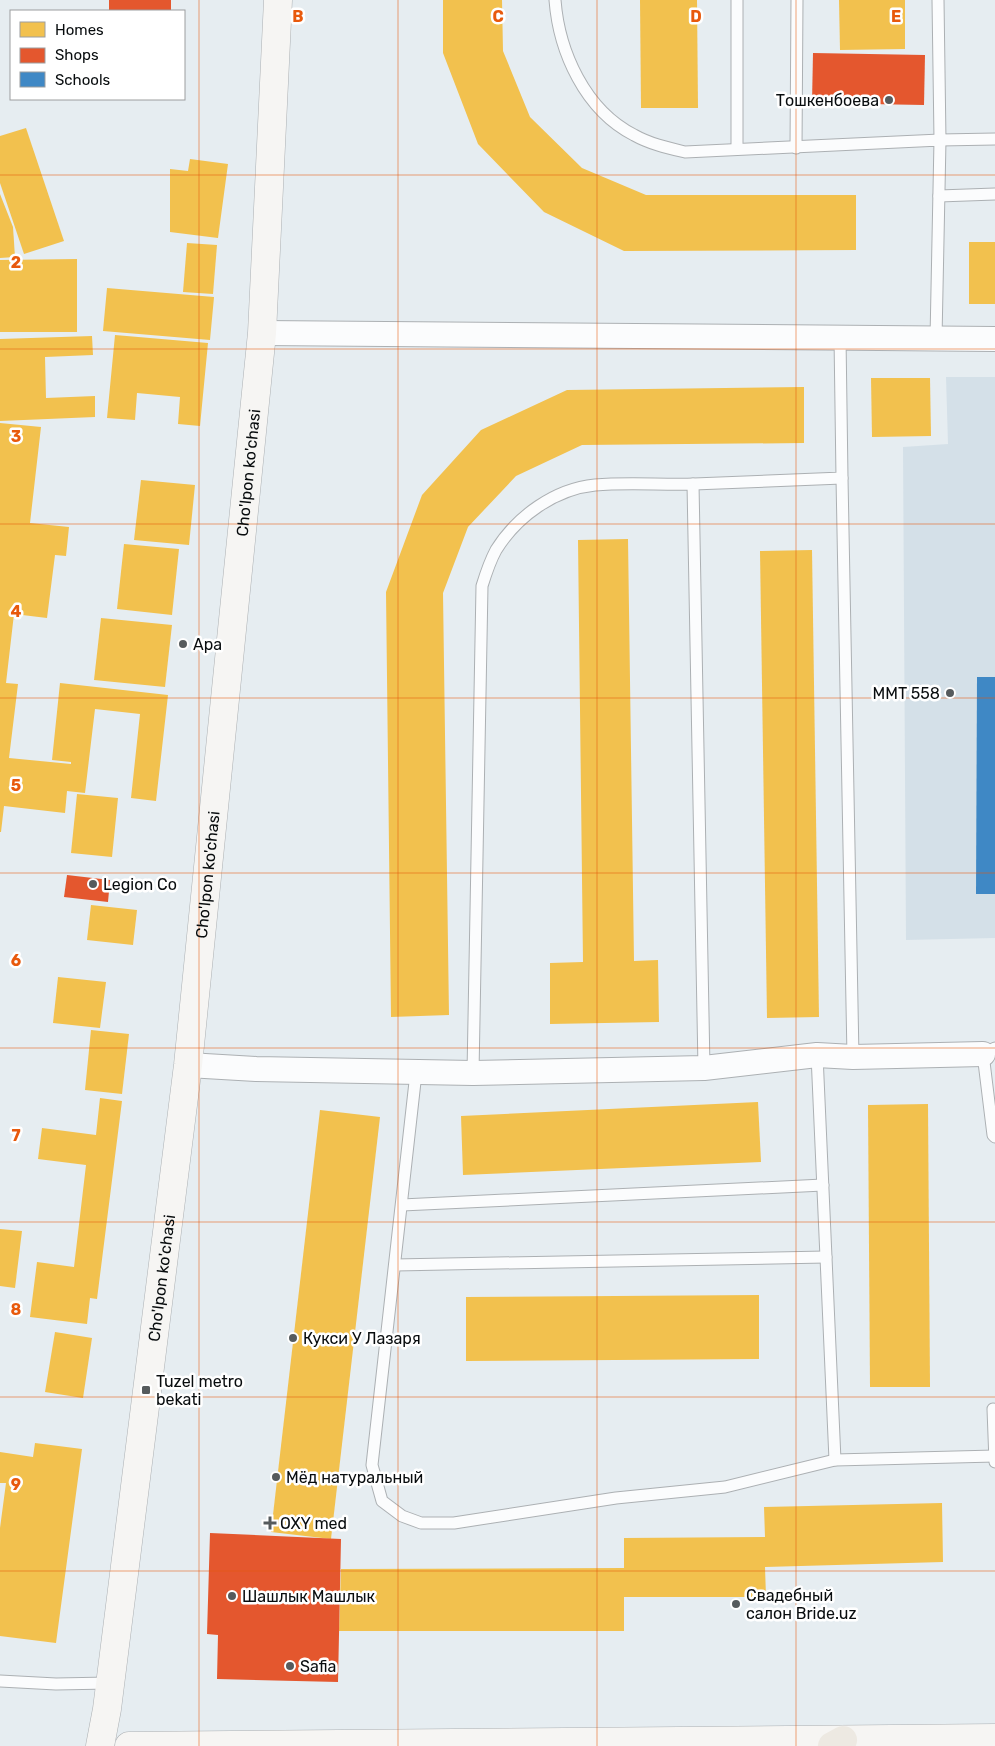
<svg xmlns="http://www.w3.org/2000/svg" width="995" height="1746" viewBox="0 0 995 1746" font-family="Rubik,sans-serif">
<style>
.built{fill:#d4e0e8}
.homes{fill:#f2c14e}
.shops{fill:#e4572e}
.schools{fill:#3f88c5}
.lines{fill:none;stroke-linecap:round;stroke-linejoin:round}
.service-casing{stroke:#acb0b3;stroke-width:13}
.minor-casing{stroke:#acb0b3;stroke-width:26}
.secondary-casing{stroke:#acb0b3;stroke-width:29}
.trunk-casing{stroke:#c5c8ca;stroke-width:29}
.service{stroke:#fbfcfd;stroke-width:11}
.minor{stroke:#fbfcfd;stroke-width:24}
.secondary{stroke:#f6f5f3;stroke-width:28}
.trunk{stroke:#ede9e2;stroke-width:28}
.grid{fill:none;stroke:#e8590c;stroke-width:1;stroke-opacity:0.55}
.poi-dot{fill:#565b5d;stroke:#fff;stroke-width:2}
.labels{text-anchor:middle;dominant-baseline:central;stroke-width:5;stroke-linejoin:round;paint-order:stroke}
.poi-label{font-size:16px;fill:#080c0e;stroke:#fff;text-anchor:start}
.street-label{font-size:16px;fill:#080c0e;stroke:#fff}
.grid-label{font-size:16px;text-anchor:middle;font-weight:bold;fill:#e8590c;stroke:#fff;stroke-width:5;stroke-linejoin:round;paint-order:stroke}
</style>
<rect width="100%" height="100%" fill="#e6edf1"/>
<!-- built -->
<polygon class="built" points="946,377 995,377 995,938 906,940 903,447 948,444"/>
<!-- homes -->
<g class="homes">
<polygon points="443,0 502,0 503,51 530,117 582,168 646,195 856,195 856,250 624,251 544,212 478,144 443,53"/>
<polygon points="640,0 697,0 698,108 641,108"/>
<polygon points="839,0 905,0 905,49 840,50"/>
<polygon points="26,128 64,241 24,254 0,183 0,136"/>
<polygon points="190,159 228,164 218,238 170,232 170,169 188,171"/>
<polygon points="0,194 13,227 15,257 0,258"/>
<rect x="969" y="242" width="26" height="62"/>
<polygon points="187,243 217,245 213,294 183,292"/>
<polygon points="77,259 77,332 0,332 0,260"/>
<polygon points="107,288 214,297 210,340 103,331"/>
<polygon points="115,335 208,343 200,426 178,424 180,397 137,393 135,420 107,418"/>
<polygon points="92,336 93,355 45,357 46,398 95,396 95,417 0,421 0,339"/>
<polygon points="871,378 930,378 931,436 872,437"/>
<polygon points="804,387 804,443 582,445 516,476 468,527 443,593 449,1015 391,1017 386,592 422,495 481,430 567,390"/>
<polygon points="0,423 41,427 30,523 69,527 66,556 55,555 47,618 14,614 6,683 18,684 9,758 71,764 71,762 52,760 60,683 168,695 156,801 131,798 140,714 95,709 85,793 67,791 65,813 4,806 1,832 0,832"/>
<polygon points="141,480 195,485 189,545 134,540"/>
<polygon points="628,539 634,961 658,960 659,1022 550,1024 550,963 583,962 578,540"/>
<polygon points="124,544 179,549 172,615 117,609"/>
<polygon points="812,550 819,1017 767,1018 760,551"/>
<polygon points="101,618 172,625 165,687 94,680"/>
<polygon points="77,794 118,798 112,857 71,853"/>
<polygon points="91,905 137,910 133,945 87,940"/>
<polygon points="58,977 106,982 100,1028 53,1023"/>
<polygon points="91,1030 129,1034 122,1094 85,1090"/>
<polygon points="100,1098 122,1101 97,1299 90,1298 87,1324 30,1317 37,1262 74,1267 86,1165 38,1159 42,1128 96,1135"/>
<polygon points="758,1102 761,1162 463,1175 461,1116"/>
<polygon points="928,1104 930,1387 870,1387 868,1105"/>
<polygon points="320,1110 380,1117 331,1539 271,1532"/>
<polygon points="0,1229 22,1231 15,1288 0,1286"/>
<polygon points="759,1295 759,1359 466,1361 466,1297"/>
<polygon points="55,1332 92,1338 83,1398 45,1392"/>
<polygon points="35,1443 82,1449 56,1643 0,1636 0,1528 6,1483 0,1483 0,1452 33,1457"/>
<polygon points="942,1503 943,1562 765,1567 766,1597 624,1597 624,1631 339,1631 341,1569 624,1568 624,1538 765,1537 764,1507"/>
</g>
<!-- shops -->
<g class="shops">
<rect x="109" y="0" width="62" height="11"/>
<polygon points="813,53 925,55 924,105 812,103"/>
<polygon points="67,875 110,880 108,902 64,897"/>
<polygon points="210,1533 341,1539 338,1682 217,1679 218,1635 207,1634"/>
</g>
<!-- schools -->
<polygon class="schools" points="977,677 995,677 995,894 976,894"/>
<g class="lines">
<!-- service casing -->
<g class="service-casing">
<g id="service">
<path d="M555 0C559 52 585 110 634 135 650 144 668 148 685 152L940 140 936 339"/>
<polyline points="938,0 940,140 995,139"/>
<polyline points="796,148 797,0"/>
<polyline points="737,149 737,0"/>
<polyline points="939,196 995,194"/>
<polyline points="842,478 853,1057"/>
<polyline points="693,484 704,1068"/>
<polyline points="995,1048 983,1054 993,1135 995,1137"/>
<polyline points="817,1055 835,1460"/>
<polyline points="416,1073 372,1465 382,1501 402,1516 421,1523 454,1523 616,1498 725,1487 835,1460 995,1456"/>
<path d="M473 1073 482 586C486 573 490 561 496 550 517 516 555 489 595 485 627 482 661 485 694 484 743 482 793 480 842 478L840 337"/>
<polyline points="402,1205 823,1185"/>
<polyline points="395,1265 826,1257"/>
<polyline points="993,1409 995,1462"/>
<polyline points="0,1681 56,1684 109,1683"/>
</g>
</g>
<!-- minor casing -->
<g class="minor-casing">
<g id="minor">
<polyline points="262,333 995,339"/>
<polyline points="188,1065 256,1069 473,1073 704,1068 817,1055 853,1057 983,1054"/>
</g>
</g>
<!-- secondary casing -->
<g class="secondary-casing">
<g id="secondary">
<path id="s1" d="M100 1746 107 1709 188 1065 262 333 278 0"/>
<polyline points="129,1746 995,1738"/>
</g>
</g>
<!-- trunk casing -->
<g class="trunk-casing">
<polyline id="trunk" points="832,1746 843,1740"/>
</g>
<!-- service -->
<use href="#service" class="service"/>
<!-- minor -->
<use href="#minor" class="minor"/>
<!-- secondary -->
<use href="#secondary" class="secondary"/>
<!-- trunk -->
<use href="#trunk" class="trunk"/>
</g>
<!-- grid -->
<path class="grid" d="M199 0V1746M398 0V1746M597 0V1746M796 0V1746M0 175H995M0 349H995M0 524H995M0 698H995M0 873H995M0 1048H995M0 1222H995M0 1397H995M0 1571H995"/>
<!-- markers -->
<g class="poi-dot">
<circle cx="889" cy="100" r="5"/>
<circle cx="183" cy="644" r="5"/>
<circle cx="950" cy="693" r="5"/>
<circle cx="93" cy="884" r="5"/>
<circle cx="293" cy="1338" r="5"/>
<rect x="141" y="1385" width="10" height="10" rx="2.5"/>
<circle cx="276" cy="1477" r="5"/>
<path d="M267.5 1515.5h5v5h5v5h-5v5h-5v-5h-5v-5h5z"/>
<circle cx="232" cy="1596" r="5"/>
<circle cx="736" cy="1604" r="5"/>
<circle cx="290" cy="1666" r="5"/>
</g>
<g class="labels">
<!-- poi labels -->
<g class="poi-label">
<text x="879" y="100" text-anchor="end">Тошкенбоева</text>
<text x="193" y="644">Ара</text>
<text x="940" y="693" text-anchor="end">MMT 558</text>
<text x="103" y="884">Legion Co</text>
<text x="303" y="1338">Кукси У Лазаря</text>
<text x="156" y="1381">Tuzel metro<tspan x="156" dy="18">bekati</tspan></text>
<text x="286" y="1477">Мёд натуральный</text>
<text x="280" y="1523">OXY med</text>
<text x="746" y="1595">Свадебный<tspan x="746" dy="18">салон Bride.uz</tspan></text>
<text x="242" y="1596">Шашлык Машлык</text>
<text x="300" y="1666">Safia</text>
</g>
<!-- street labels -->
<g class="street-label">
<text stroke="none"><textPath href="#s1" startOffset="1282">Cho'lpon ko'chasi</textPath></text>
<text stroke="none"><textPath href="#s1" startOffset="878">Cho'lpon ko'chasi</textPath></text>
<text stroke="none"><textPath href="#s1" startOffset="472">Cho'lpon ko'chasi</textPath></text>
</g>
</g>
<g class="grid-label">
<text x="298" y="22">B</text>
<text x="498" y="22">C</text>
<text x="696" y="22">D</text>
<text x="896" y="22">E</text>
<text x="16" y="268">2</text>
<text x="16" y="442">3</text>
<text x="16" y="617">4</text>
<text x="16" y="791">5</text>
<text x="16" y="966">6</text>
<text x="16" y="1141">7</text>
<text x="16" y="1315">8</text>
<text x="16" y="1490">9</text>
</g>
<!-- legend -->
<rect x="10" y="10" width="175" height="90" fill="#ffffff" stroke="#9c9e9f"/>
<rect x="20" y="22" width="25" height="15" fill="#f2c14e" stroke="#9c9e9f"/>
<text x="55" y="35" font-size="15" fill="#080c0e">Homes</text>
<rect x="20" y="48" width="25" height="15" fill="#e4572e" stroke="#9c9e9f"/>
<text x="55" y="60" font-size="15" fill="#080c0e">Shops</text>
<rect x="20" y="72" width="25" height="15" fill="#3f88c5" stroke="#9c9e9f"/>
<text x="55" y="85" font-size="15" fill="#080c0e">Schools</text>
</svg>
